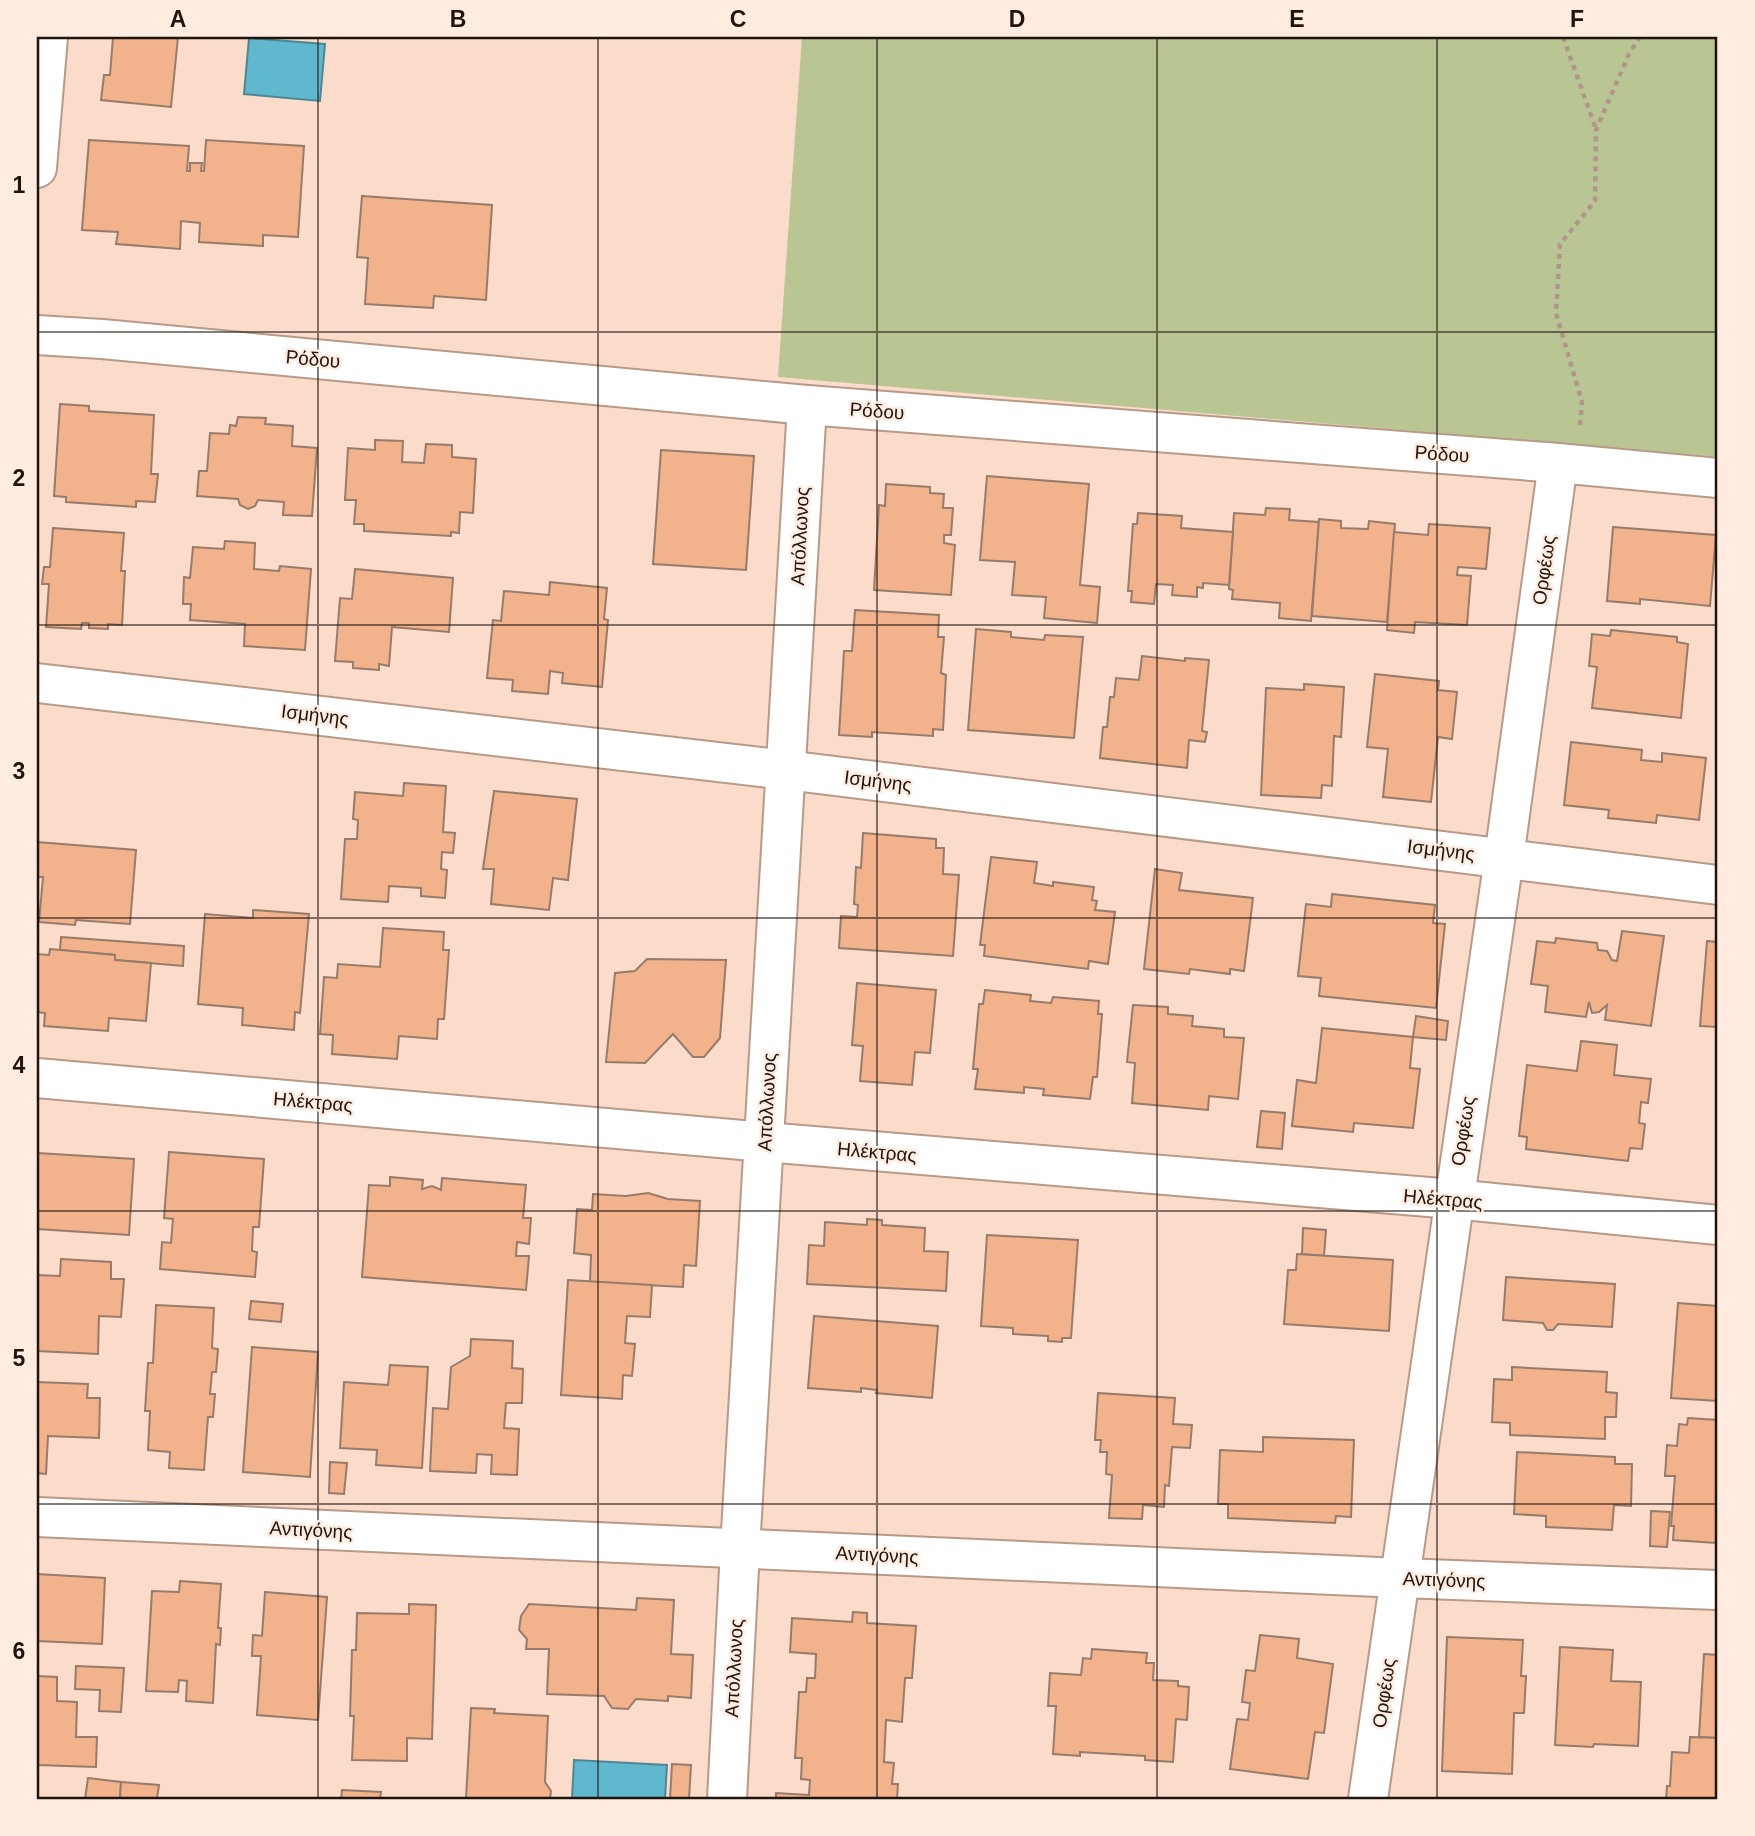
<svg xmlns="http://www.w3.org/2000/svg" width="1755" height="1836" viewBox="0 0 1755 1836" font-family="Helvetica,sans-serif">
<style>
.green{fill:#b9c694}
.water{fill:#60b8cf;stroke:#4c8795;stroke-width:2}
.building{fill:#f1b28c;stroke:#977b6b;stroke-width:2}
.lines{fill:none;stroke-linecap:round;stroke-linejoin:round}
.street-casing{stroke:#b89a89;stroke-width:42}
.secondary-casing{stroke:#b89a89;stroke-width:42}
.path{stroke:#af9688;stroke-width:4.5;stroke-dasharray:5 5;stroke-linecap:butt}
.street{stroke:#fff;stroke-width:38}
.secondary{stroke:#fff;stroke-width:38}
.grid{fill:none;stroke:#1f140e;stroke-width:2;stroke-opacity:0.55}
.labels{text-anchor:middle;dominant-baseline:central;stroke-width:5;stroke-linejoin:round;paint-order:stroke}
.street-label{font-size:19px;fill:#1f140e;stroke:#ffebe0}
.neatline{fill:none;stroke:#1f140e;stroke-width:2.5}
.grid-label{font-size:23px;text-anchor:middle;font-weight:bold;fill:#1f140e}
</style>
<rect width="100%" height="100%" fill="#fbdbc9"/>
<!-- green -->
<polygon class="green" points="802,37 1718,37 1718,457 778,377"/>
<!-- water -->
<g class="water">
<polygon points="249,38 325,44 320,101 244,94"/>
<polygon points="574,1760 667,1765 665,1799 572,1799"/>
</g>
<!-- building -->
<g class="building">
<polygon points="113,37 178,37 171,107 101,100 104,75 110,75"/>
<polygon points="89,140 189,146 187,171 190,171 190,163 202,163 201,171 204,171 206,140 304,146 298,237 263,235 263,246 199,242 200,223 181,221 180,249 116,244 118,232 82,230"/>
<polygon points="362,196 492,205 486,300 434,296 433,308 365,304 368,258 357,257"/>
<polygon points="60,404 89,406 89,411 154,415 151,474 158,474 155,502 136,501 136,507 66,502 66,497 54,496"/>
<polygon points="238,417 266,418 265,424 293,426 292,446 317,448 312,516 283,515 284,502 258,500 255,506 248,509 240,505 238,499 197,496 199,471 207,471 210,433 229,434 230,425 236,426"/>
<polygon points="375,440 403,441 402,462 424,463 426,444 452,445 452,457 476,459 473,513 460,512 459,533 451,532 451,536 364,531 364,524 354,524 356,500 345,500 348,448 375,450"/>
<polygon points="661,450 754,456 746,570 653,564"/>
<polygon points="987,476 1089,484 1080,585 1100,587 1097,623 1044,618 1046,597 1012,595 1015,562 980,560"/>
<polygon points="886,484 930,487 930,493 944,494 943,508 953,508 951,535 944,535 944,543 955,545 951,595 874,590 879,505 885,506"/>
<polygon points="1266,508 1290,509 1289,520 1319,522 1311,621 1279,618 1280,603 1232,599 1233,590 1229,589 1234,513 1265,515"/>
<polygon points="1138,513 1182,516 1181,528 1233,532 1229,585 1203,583 1203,588 1197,587 1197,597 1172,595 1173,585 1156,584 1154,604 1131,602 1132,591 1128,591 1133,524 1137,524"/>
<polygon points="1319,519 1341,521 1341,528 1368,529 1369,521 1395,524 1387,622 1312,616"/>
<polygon points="1429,524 1490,528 1486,569 1458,567 1457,575 1471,576 1467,625 1415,622 1414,633 1387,630 1394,532 1428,535"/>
<polygon points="1613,527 1716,535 1710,606 1640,599 1640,604 1607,601"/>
<polygon points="53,528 124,533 121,571 125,571 122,625 108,624 108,629 89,628 89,623 82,623 81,629 46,627 49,584 42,584 44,567 50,567"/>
<polygon points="225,541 255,543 254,569 279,571 280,566 311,569 305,650 244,646 245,624 190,620 191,604 183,604 184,577 190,578 193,547 224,549"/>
<polygon points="355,569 453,578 449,632 392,627 389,666 379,664 379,670 353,668 353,662 335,661 340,598 352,599"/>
<polygon points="550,582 607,588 604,619 608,620 602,687 562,683 563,673 550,671 548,694 512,691 513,680 487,678 493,620 501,621 504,591 549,595"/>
<polygon points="855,610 939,615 938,637 944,637 941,673 946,675 943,730 933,729 933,736 872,732 872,737 839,735 844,651 852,651"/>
<polygon points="976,629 1011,632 1011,637 1044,640 1045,635 1083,637 1074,738 968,730"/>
<polygon points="1611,630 1677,637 1677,642 1688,644 1681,718 1592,708 1597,667 1589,666 1592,634 1610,636"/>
<polygon points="1142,656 1185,661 1185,658 1209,660 1202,731 1207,732 1205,742 1189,740 1187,768 1100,758 1103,727 1107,727 1110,697 1114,697 1116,678 1139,680"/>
<polygon points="1375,674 1439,681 1438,690 1457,692 1452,739 1438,737 1431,802 1383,797 1388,749 1367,747"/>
<polygon points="1304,684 1344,687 1341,737 1334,736 1332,786 1322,785 1321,798 1261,795 1266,688 1304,690"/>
<polygon points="1571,742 1642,750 1641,760 1662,762 1662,753 1706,758 1699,820 1657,815 1656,823 1608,818 1609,810 1564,805"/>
<polygon points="404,783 446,786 443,832 455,833 453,853 442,852 441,869 447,870 445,898 421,896 421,888 389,886 388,902 341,899 345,839 357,839 358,820 353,819 355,792 403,796"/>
<polygon points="494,791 577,799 568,880 553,878 549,910 491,904 494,869 483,869"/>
<polygon points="863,833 936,839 936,848 944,848 943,874 959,875 953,956 839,948 841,916 857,917 858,905 854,904 856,867 861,868"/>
<polygon points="37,842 136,850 130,924 76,920 75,925 39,922 43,877 37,877"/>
<polygon points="991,857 1037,862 1034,883 1053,886 1053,882 1094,887 1092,900 1097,901 1095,910 1115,912 1108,964 1089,961 1088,969 984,956 985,945 980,945"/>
<polygon points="1155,869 1182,873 1179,890 1253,898 1244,971 1230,969 1230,974 1190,969 1189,974 1144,969"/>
<polygon points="1332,894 1435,905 1433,923 1445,924 1436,1008 1319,996 1321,978 1298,976 1306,904 1331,907"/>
<polygon points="253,910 309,914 300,1013 295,1012 294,1030 242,1025 243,1008 198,1004 205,914 253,918"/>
<polygon points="383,928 444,932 443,950 449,950 444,1019 438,1019 437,1039 399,1036 397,1059 332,1054 333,1035 320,1034 324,977 337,978 338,964 380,967"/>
<polygon points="1622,931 1664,936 1651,1026 1605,1020 1607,1005 1599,1012 1592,1013 1589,1002 1586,1017 1545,1012 1548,986 1531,984 1537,941 1555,943 1556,938 1597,943 1598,950 1607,951 1612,960 1617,961"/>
<polygon points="61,937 184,946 183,966 115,960 115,955 60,950"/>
<polygon points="1707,941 1718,942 1718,1027 1700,1026"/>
<polygon points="50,949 115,955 115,960 151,963 146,1021 109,1018 108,1031 44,1026 45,1013 37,1012 37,954 49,955"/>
<polygon points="647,959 726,960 720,1038 704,1057 693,1057 673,1034 645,1063 606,1062 615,973 635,971"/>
<polygon points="857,983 936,990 930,1053 915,1052 912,1085 860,1081 863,1046 852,1045"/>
<polygon points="985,990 1031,995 1030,1001 1051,1003 1053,997 1099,1001 1098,1014 1102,1014 1097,1077 1093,1077 1090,1099 1043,1095 1044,1089 1024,1087 1024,1093 975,1089 978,1069 973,1069 979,1004 983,1004"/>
<polygon points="1133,1005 1168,1007 1168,1014 1193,1016 1192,1026 1224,1029 1224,1037 1244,1038 1238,1099 1209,1096 1208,1110 1132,1103 1135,1063 1127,1062"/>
<polygon points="1416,1016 1448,1021 1446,1040 1413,1037"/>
<polygon points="1322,1028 1413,1037 1410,1068 1420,1069 1413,1128 1354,1123 1353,1132 1292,1126 1297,1080 1316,1083"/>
<polygon points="1581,1041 1617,1045 1614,1075 1651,1079 1648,1103 1641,1102 1639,1123 1645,1124 1642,1149 1630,1148 1628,1161 1526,1149 1527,1137 1519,1136 1527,1065 1577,1071"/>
<polygon points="1261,1111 1285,1113 1282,1149 1257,1147"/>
<polygon points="169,1152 264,1159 259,1227 253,1227 252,1251 257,1252 255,1277 160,1269 162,1242 171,1243 173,1219 164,1218"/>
<polygon points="37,1153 134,1159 129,1235 37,1229"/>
<polygon points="390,1177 423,1180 422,1189 432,1186 441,1190 442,1178 526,1185 523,1218 531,1218 529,1244 517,1242 516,1256 529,1256 526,1290 362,1277 369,1185 390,1186"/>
<polygon points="648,1193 668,1199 700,1201 696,1266 684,1265 683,1287 590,1282 591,1255 574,1253 577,1209 592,1210 593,1194 626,1196"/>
<polygon points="867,1219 882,1220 882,1225 925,1228 924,1251 948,1252 946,1291 807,1284 809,1245 824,1246 825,1222 867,1225"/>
<polygon points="1303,1228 1326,1230 1324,1256 1302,1254"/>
<polygon points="987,1235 1078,1240 1071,1338 1062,1338 1062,1342 1048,1341 1048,1336 1013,1334 1013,1328 981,1326"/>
<polygon points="1297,1254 1393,1260 1389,1331 1284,1324 1288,1270 1296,1270"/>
<polygon points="61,1259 111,1262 111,1279 124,1279 121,1317 99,1316 98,1354 37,1351 37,1275 60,1276"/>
<polygon points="1506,1277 1615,1284 1612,1327 1558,1324 1553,1330 1547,1330 1543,1323 1503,1320"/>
<polygon points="568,1280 652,1285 650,1317 627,1316 625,1343 635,1344 632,1376 623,1375 622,1399 561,1395"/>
<polygon points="251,1301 283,1304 281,1322 249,1319"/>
<polygon points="1678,1303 1718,1306 1718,1401 1671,1398"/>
<polygon points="156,1305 214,1308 212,1348 218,1349 216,1372 212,1372 210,1394 215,1394 213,1417 208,1417 204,1470 169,1468 170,1452 148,1450 150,1411 145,1411 148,1363 153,1363"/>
<polygon points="814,1316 938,1326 932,1398 876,1393 877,1390 861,1388 861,1392 808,1388"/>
<polygon points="471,1339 513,1341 512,1368 523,1369 522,1403 506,1403 504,1428 519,1429 517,1475 491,1474 492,1455 477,1454 476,1473 430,1471 433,1408 448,1409 451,1367 470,1356"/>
<polygon points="252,1347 318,1352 310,1477 243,1472"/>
<polygon points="390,1365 428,1367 422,1468 376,1465 377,1450 340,1448 344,1382 388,1385"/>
<polygon points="1512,1367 1607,1372 1606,1392 1617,1393 1616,1417 1605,1417 1605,1439 1510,1435 1510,1423 1492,1422 1494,1379 1512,1380"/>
<polygon points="37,1382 88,1384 87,1398 100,1398 99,1438 48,1436 46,1474 37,1473"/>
<polygon points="1098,1393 1175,1398 1173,1424 1192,1425 1190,1448 1172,1447 1169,1486 1165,1485 1164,1507 1143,1505 1142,1519 1109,1518 1112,1475 1106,1474 1107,1452 1100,1452 1101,1440 1095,1440"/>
<polygon points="1688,1418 1718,1420 1718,1510 1716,1543 1673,1540 1674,1526 1671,1526 1675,1476 1665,1476 1667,1445 1677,1446 1679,1424 1687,1425"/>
<polygon points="1263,1437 1354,1440 1351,1517 1336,1516 1335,1523 1228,1518 1228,1504 1218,1504 1220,1450 1263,1452"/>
<polygon points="1517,1452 1615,1457 1615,1464 1632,1464 1631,1506 1614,1505 1612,1530 1546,1527 1546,1516 1514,1514"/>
<polygon points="330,1462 347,1463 344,1494 329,1493"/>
<polygon points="1651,1511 1670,1512 1667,1547 1650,1546"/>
<polygon points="37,1574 105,1578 102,1644 37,1641"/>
<polygon points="180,1581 221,1584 218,1628 221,1628 220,1645 216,1644 213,1703 186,1701 187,1681 179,1680 178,1692 146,1691 152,1591 179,1592"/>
<polygon points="265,1592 327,1597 318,1720 257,1715 261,1656 252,1656 253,1635 262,1636"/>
<polygon points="637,1598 674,1600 671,1654 693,1655 691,1698 668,1696 668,1701 636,1699 628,1709 612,1708 604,1696 547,1694 549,1649 526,1649 527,1639 519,1630 521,1616 529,1604 636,1610"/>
<polygon points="409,1604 436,1605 432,1739 407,1738 407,1761 352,1760 354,1716 350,1716 352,1650 356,1650 357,1613 409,1614"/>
<polygon points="853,1612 867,1613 867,1623 916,1626 912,1678 905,1678 902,1722 886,1720 884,1762 894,1763 892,1784 898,1784 897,1799 776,1799 776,1793 809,1795 810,1780 801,1779 802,1758 795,1758 799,1692 806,1692 807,1678 815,1678 816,1654 790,1652 792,1618 852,1622"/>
<polygon points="1260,1635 1299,1639 1297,1658 1333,1664 1324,1733 1315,1732 1308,1779 1230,1769 1237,1719 1248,1720 1250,1703 1242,1702 1246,1670 1255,1671"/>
<polygon points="1447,1637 1523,1640 1521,1676 1526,1676 1524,1713 1514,1713 1512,1774 1442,1771"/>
<polygon points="1560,1647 1613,1650 1611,1681 1641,1682 1638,1746 1594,1744 1593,1747 1555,1745"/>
<polygon points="1092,1649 1147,1653 1146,1663 1154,1663 1153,1680 1178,1681 1178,1686 1189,1687 1187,1720 1176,1719 1173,1762 1145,1760 1145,1756 1080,1752 1080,1756 1053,1754 1056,1706 1048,1706 1050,1673 1081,1675 1083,1658 1091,1659"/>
<polygon points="1704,1654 1718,1655 1718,1738 1699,1737"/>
<polygon points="76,1666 124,1668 121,1712 99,1711 100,1690 75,1689"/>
<polygon points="37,1676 57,1677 57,1701 77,1702 76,1737 97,1737 96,1767 37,1765"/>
<polygon points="471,1708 495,1709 494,1713 548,1716 545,1782 551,1791 550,1799 466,1799"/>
<polygon points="1690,1737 1718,1738 1718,1799 1666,1799 1667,1786 1670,1786 1672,1752 1689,1753"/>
<polygon points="672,1764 691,1765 689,1799 670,1799"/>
<polygon points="88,1778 121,1782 120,1799 85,1799"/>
<polygon points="121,1782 159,1785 157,1799 120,1799"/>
<polygon points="342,1790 381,1792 380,1799 341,1799"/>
</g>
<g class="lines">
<!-- street casing -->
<g class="street-casing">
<g id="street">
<polyline points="37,335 102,339 807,405 1558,463 1718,478"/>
<polyline points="37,683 786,770 1718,885"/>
<polyline points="37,1078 765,1142 1453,1199 1718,1225"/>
<polyline points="37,1517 1401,1578 1718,1590"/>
<polyline points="727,1799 740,1549 807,405"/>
<polyline points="1368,1799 1504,858 1558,463"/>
</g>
</g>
<!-- secondary casing -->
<g class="secondary-casing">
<polyline id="secondary" points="37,168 48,37"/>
</g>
<!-- path -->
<g class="path">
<polyline points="1563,37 1596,129"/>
<polyline points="1580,425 1582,402 1556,313 1560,244 1595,201 1596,130 1629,54 1640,37"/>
</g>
<!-- street -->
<use href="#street" class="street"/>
<!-- secondary -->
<use href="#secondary" class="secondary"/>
</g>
<!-- grid -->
<path class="grid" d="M318 37V1799M598 37V1799M877 37V1799M1157 37V1799M1437 37V1799M37 332H1718M37 625H1718M37 918H1718M37 1211H1718M37 1504H1718"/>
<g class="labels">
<!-- street labels -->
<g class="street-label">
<text transform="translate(313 359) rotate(5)">Ρόδου</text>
<text transform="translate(877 411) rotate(4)">Ρόδου</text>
<text transform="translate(1442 454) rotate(4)">Ρόδου</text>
<text transform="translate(800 536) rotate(-87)">Απόλλωνος</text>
<text transform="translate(1544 570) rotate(-82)">Ορφέως</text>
<text transform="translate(315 715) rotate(7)">Ισμήνης</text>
<text transform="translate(878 781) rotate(7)">Ισμήνης</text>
<text transform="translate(1441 850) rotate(7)">Ισμήνης</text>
<text transform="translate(313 1102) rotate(5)">Ηλέκτρας</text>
<text transform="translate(767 1102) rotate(-87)">Απόλλωνος</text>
<text transform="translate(1463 1131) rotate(-81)">Ορφέως</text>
<text transform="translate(877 1152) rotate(5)">Ηλέκτρας</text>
<text transform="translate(1443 1199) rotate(5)">Ηλέκτρας</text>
<text transform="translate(311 1530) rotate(3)">Αντιγόνης</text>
<text transform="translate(877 1555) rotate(3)">Αντιγόνης</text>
<text transform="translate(1444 1580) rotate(2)">Αντιγόνης</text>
<text transform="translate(734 1668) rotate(-87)">Απόλλωνος</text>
<text transform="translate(1384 1693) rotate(-82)">Ορφέως</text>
</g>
</g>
<!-- border -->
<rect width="1755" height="1836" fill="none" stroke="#ffebe0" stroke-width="77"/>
<rect x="38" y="38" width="1678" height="1760" class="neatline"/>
<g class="grid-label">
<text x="178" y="27">A</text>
<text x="458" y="27">B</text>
<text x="738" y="27">C</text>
<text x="1017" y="27">D</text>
<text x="1297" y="27">E</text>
<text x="1577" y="27">F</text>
<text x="19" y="193">1</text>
<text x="19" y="486">2</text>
<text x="19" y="779">3</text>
<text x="19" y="1073">4</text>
<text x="19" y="1366">5</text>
<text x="19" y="1659">6</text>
</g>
</svg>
